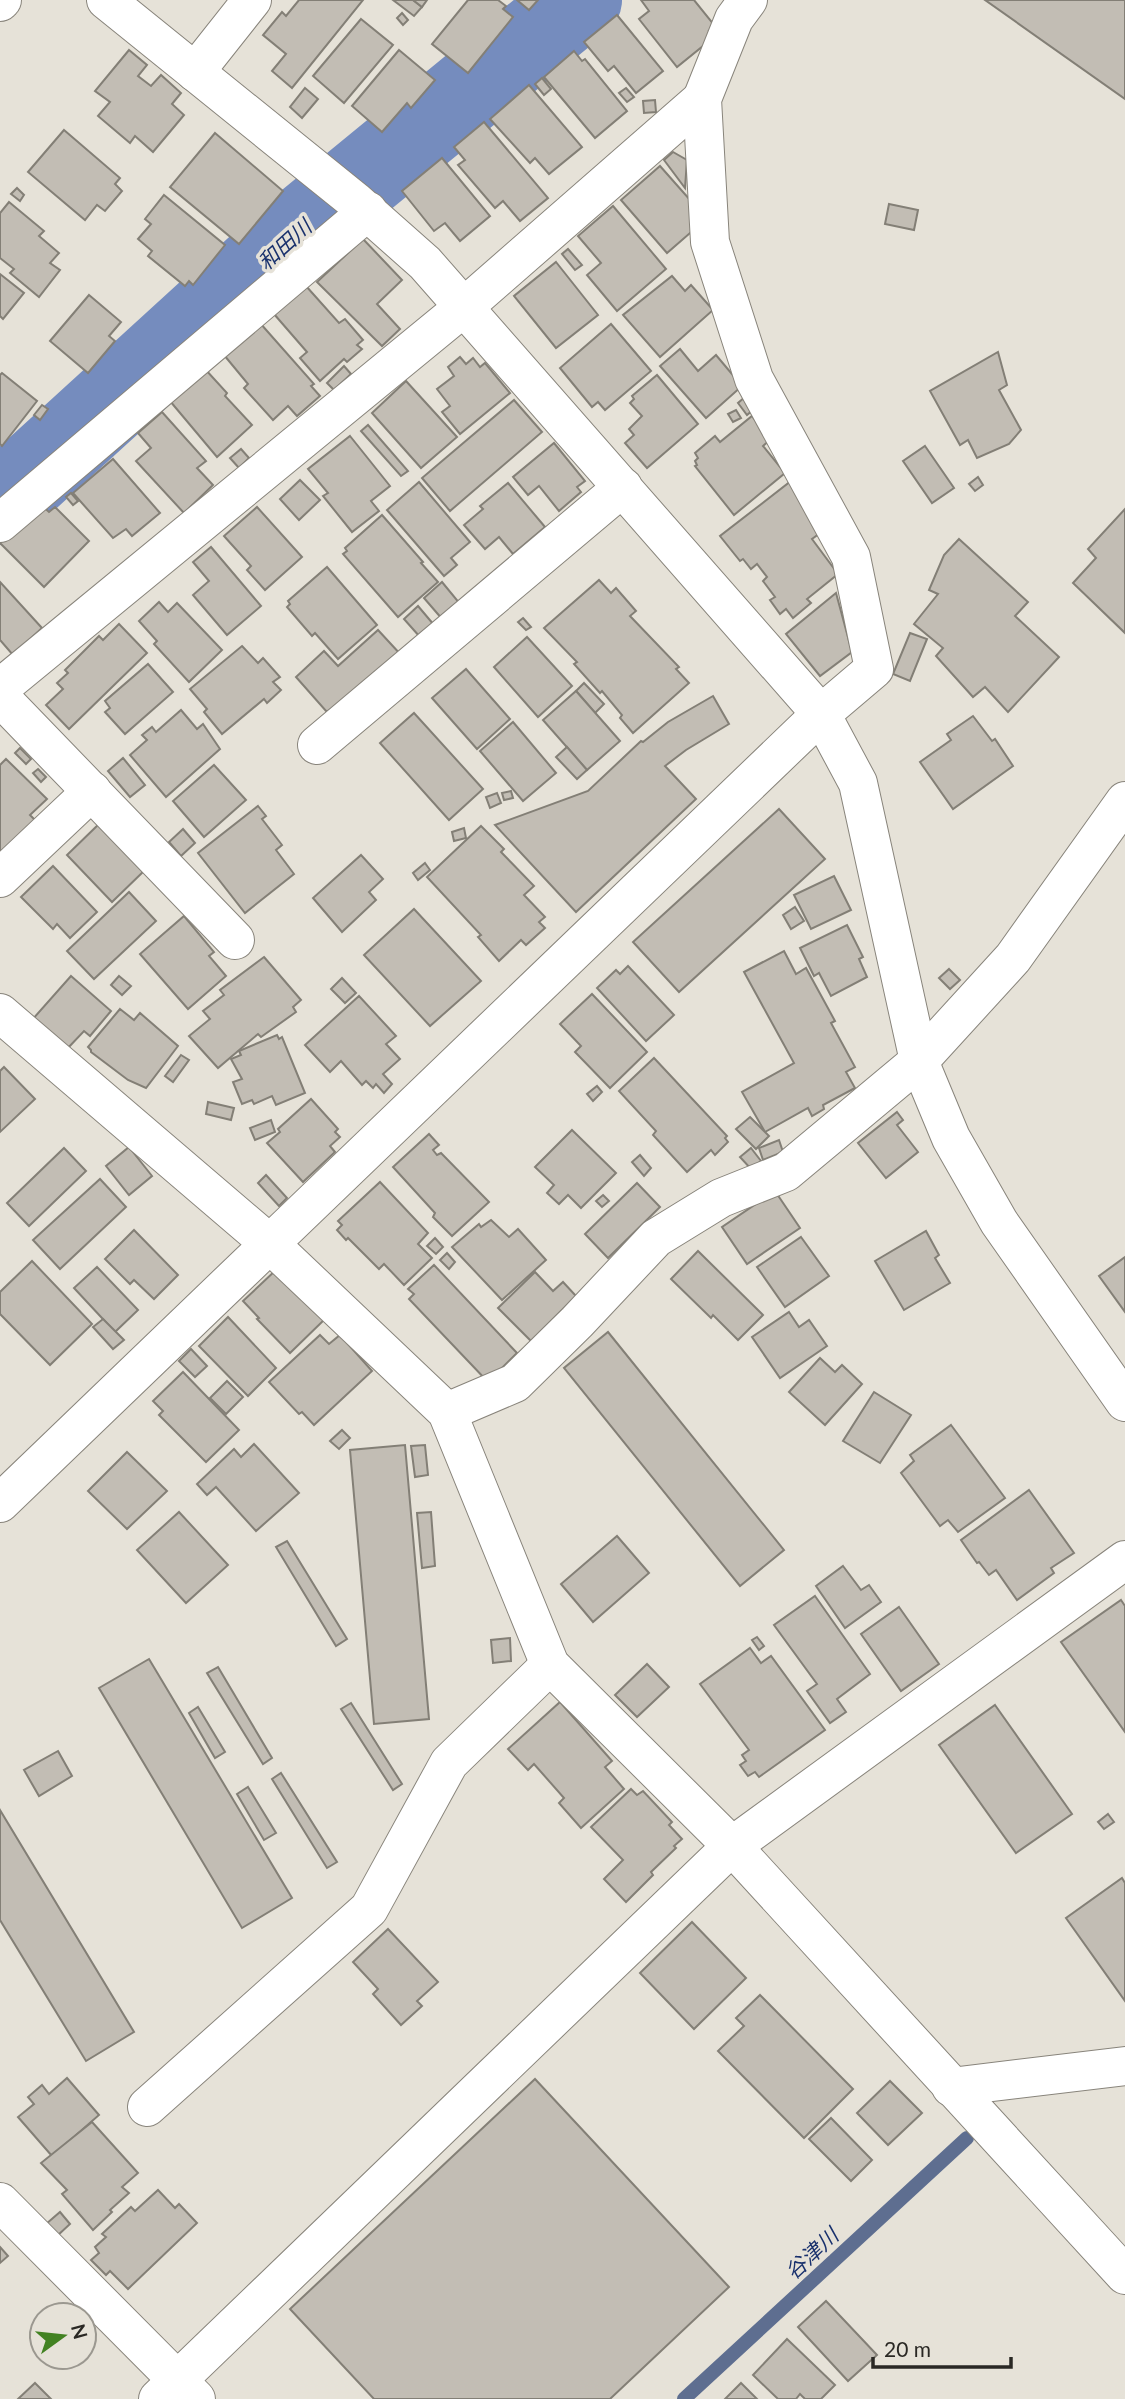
<svg xmlns="http://www.w3.org/2000/svg" width="1125" height="2399" viewBox="0 0 1125 2399" font-family="Lato,'Noto Sans JP',sans-serif">
<style>
.lines{fill:none;stroke-linecap:round;stroke-linejoin:round}
.stream{stroke:#5e6e90;stroke-width:14}
.river{stroke:#758cbe;stroke-width:84}
.building{fill:#c2bdb4;stroke:#837f76;stroke-width:2}
.street-casing{stroke:#88847b;stroke-width:40}
.secondary-casing{stroke:#88847b;stroke-width:40}
.street{stroke:#fff;stroke-width:38}
.secondary{stroke:#fff;stroke-width:38}
.labels{text-anchor:middle;dominant-baseline:central;stroke-width:7;stroke-linejoin:round;paint-order:stroke}
.water-label{font-size:21px;font-style:italic;fill:#19316d;stroke:#e6e2d8}
</style>
<rect width="100%" height="100%" fill="#e6e2d8"/>
<g class="lines">
<!-- stream -->
<polyline class="stream" points="684,2399 967,2138"/>
<!-- river -->
<polyline class="river" points="0,503 297,232 580,0"/>
</g>
<!-- building -->
<g class="building">
<polygon points="299,0 363,0 292,88 272,71 286,54 263,35 282,12 286,16"/>
<polygon points="393,0 413,0 422,7 414,16"/>
<polygon points="413,0 427,0 422,7"/>
<polygon points="468,0 498,0 506,6 503,9 513,17 468,73 432,44"/>
<polygon points="517,0 538,0 529,10"/>
<polygon points="641,0 694,0 715,26 709,31 714,37 677,67 639,19 649,11"/>
<polygon points="985,0 1125,0 1125,99"/>
<polygon points="402,13 408,20 403,25 397,18"/>
<polygon points="617,15 663,71 636,93 614,66 608,71 584,42"/>
<polygon points="361,19 393,45 344,103 313,76"/>
<polygon points="129,50 147,65 138,76 151,86 161,75 181,93 172,104 184,115 153,152 135,136 130,143 98,116 110,102 95,91"/>
<polygon points="399,50 435,80 411,108 407,103 382,132 352,106"/>
<polygon points="574,51 582,61 585,59 627,111 595,138 544,77"/>
<polygon points="542,78 551,89 544,95 535,84"/>
<polygon points="529,85 582,147 549,174 535,158 530,163 490,119"/>
<polygon points="305,88 318,99 302,118 290,107"/>
<polygon points="626,88 634,97 627,102 619,93"/>
<polygon points="655,100 656,112 644,113 643,101"/>
<polygon points="484,122 548,198 520,221 503,201 495,208 458,165 465,160 454,147"/>
<polygon points="64,130 120,178 115,184 122,191 105,211 97,205 85,220 28,172"/>
<polygon points="215,133 283,191 239,244 170,187"/>
<polygon points="673,152 687,160 685,188 664,160"/>
<polygon points="442,158 490,216 460,241 445,223 434,231 402,191"/>
<polygon points="660,166 691,201 697,227 667,253 621,200"/>
<polygon points="17,188 24,195 20,201 11,194"/>
<polygon points="164,195 225,245 193,285 189,281 185,286 148,256 152,251 138,239 151,224 145,219"/>
<polygon points="9,202 44,231 39,236 59,253 50,263 60,270 39,297 10,273 14,269 0,258 0,213"/>
<polygon points="889,204 918,210 914,230 885,224"/>
<polygon points="613,206 666,269 617,311 587,275 601,263 578,236"/>
<polygon points="363,239 402,280 377,304 400,329 382,346 317,282"/>
<polygon points="568,249 582,265 575,270 562,254"/>
<polygon points="556,262 598,315 556,348 514,296"/>
<polygon points="0,274 24,293 3,319 0,316"/>
<polygon points="672,276 685,291 691,285 713,310 660,357 623,315"/>
<polygon points="306,286 339,323 345,319 363,340 357,345 362,349 347,362 344,359 320,381 300,358 307,352 274,314"/>
<polygon points="89,295 121,322 109,336 115,341 88,373 50,341"/>
<polygon points="260,323 314,384 311,386 320,396 297,416 288,406 273,420 244,388 248,384 224,355"/>
<polygon points="611,324 651,371 605,410 598,402 592,407 560,368"/>
<polygon points="680,349 698,371 716,355 742,386 706,418 660,366"/>
<polygon points="998,352 1007,385 999,390 1021,430 1009,444 977,458 968,440 960,445 930,391"/>
<polygon points="460,357 466,364 473,358 480,367 485,363 510,393 460,434 442,412 450,406 437,389 454,376 448,367"/>
<polygon points="344,366 351,374 334,390 327,383"/>
<polygon points="205,369 227,393 225,396 252,425 217,457 170,401"/>
<polygon points="2,373 37,401 2,446 0,444 0,375"/>
<polygon points="657,375 698,424 647,468 625,443 634,435 629,429 642,416 630,403 634,399 632,396"/>
<polygon points="406,381 457,437 421,468 372,413"/>
<polygon points="745,397 754,409 747,415 738,403"/>
<polygon points="514,400 542,432 450,511 422,478"/>
<polygon points="42,405 48,409 40,420 34,415"/>
<polygon points="736,410 741,418 733,422 728,414"/>
<polygon points="162,412 206,461 197,468 213,485 184,513 136,461 151,448 138,433"/>
<polygon points="752,416 771,439 763,446 785,473 734,515 695,466 697,465 695,461 698,458 695,453 715,436 720,442"/>
<polygon points="368,425 408,471 401,476 361,431"/>
<polygon points="350,436 390,486 371,501 379,511 352,532 323,496 328,493 308,469"/>
<polygon points="554,443 585,481 577,487 581,492 559,511 539,486 528,495 513,477"/>
<polygon points="925,446 954,488 932,503 903,461"/>
<polygon points="241,449 249,458 239,468 230,458"/>
<polygon points="113,459 160,513 132,536 126,529 113,538 73,493"/>
<polygon points="978,477 983,485 975,491 969,484"/>
<polygon points="300,480 320,500 299,520 280,499"/>
<polygon points="791,481 827,528 812,539 838,574 807,599 811,603 793,618 786,609 780,614 770,600 775,597 763,581 767,577 757,564 751,569 743,559 740,561 720,536"/>
<polygon points="419,482 470,542 451,558 457,565 444,576 387,510"/>
<polygon points="508,483 545,527 513,554 499,537 485,549 464,525 483,509 480,506"/>
<polygon points="71,493 78,501 73,505 66,497"/>
<polygon points="39,503 49,512 55,507 89,541 44,587 0,543"/>
<polygon points="257,507 302,557 265,590 247,570 251,566 224,536"/>
<polygon points="1125,509 1125,633 1073,583 1096,558 1088,549"/>
<polygon points="382,515 423,562 421,563 438,582 398,617 343,554 347,551 345,548"/>
<polygon points="959,539 1028,602 1015,616 1059,657 1008,712 985,687 973,697 936,656 943,648 914,624 938,594 929,590 944,555"/>
<polygon points="211,547 261,606 227,635 193,595 209,581 193,562"/>
<polygon points="327,567 377,625 338,659 315,633 312,636 287,607 290,604 288,601"/>
<polygon points="599,580 611,593 616,588 636,611 630,616 679,667 676,669 689,683 633,733 620,718 622,715 602,691 600,693 574,664 577,662 544,628"/>
<polygon points="0,582 42,628 13,655 0,640"/>
<polygon points="442,582 461,605 443,620 424,598"/>
<polygon points="836,593 852,652 820,676 786,634"/>
<polygon points="159,602 168,612 177,603 222,650 189,682 154,644 157,641 139,621"/>
<polygon points="418,606 434,625 420,637 404,619"/>
<polygon points="523,618 531,627 526,630 518,622"/>
<polygon points="119,624 147,653 69,729 46,705 63,689 57,683 68,673 65,670 99,636 103,640"/>
<polygon points="378,630 402,656 342,710 326,711 296,677 324,651 338,666"/>
<polygon points="910,633 927,639 910,681 893,674"/>
<polygon points="527,637 572,686 538,717 494,667"/>
<polygon points="242,646 258,663 263,658 280,677 273,682 281,690 267,703 264,699 222,734 204,712 207,709 190,689"/>
<polygon points="148,664 173,692 125,734 105,712 110,708 105,701"/>
<polygon points="466,669 510,719 477,749 432,698"/>
<polygon points="584,683 604,704 595,713 576,691"/>
<polygon points="576,691 620,741 587,770 543,720"/>
<polygon points="713,696 729,724 686,750 665,766 696,799 576,912 495,825 588,791 641,741 643,742 668,722"/>
<polygon points="181,710 197,729 203,724 220,749 166,797 130,755 147,740 142,735 152,727 156,732"/>
<polygon points="414,713 483,789 449,820 380,743"/>
<polygon points="973,716 992,741 995,739 1013,766 953,809 920,762 951,740 947,734"/>
<polygon points="513,722 556,773 523,801 480,751"/>
<polygon points="567,747 587,770 577,779 556,757"/>
<polygon points="20,748 31,759 26,764 15,753"/>
<polygon points="123,758 145,785 130,797 108,771"/>
<polygon points="6,759 47,799 30,815 35,820 0,855 0,765"/>
<polygon points="214,765 246,800 204,837 173,801"/>
<polygon points="38,769 46,777 41,782 33,773"/>
<polygon points="511,791 513,798 504,800 502,793"/>
<polygon points="497,793 501,803 490,808 486,797"/>
<polygon points="258,806 266,816 262,819 282,845 276,850 294,874 245,913 198,853"/>
<polygon points="779,809 825,859 679,992 633,942"/>
<polygon points="100,823 145,870 112,902 67,855"/>
<polygon points="481,826 504,849 501,852 534,886 524,895 545,917 539,922 545,928 526,945 521,940 499,961 478,937 481,935 427,877"/>
<polygon points="464,828 466,838 454,841 452,832"/>
<polygon points="183,829 195,843 181,856 169,842"/>
<polygon points="361,855 383,879 369,892 376,900 342,932 313,898"/>
<polygon points="425,863 430,870 418,880 413,873"/>
<polygon points="53,866 97,912 70,938 57,924 53,929 21,897"/>
<polygon points="834,876 851,910 811,929 794,895"/>
<polygon points="129,892 156,921 94,979 67,951"/>
<polygon points="795,907 804,921 791,929 783,915"/>
<polygon points="414,909 481,981 430,1026 364,955"/>
<polygon points="184,916 214,952 209,956 226,976 188,1009 140,954"/>
<polygon points="847,925 863,957 859,959 867,977 831,996 819,973 814,976 800,948"/>
<polygon points="784,951 796,974 806,968 835,1021 831,1023 855,1067 846,1072 855,1088 823,1105 824,1109 812,1116 808,1108 765,1132 742,1092 794,1063 744,972"/>
<polygon points="264,957 301,1000 293,1007 296,1012 261,1037 258,1034 218,1068 189,1036 210,1019 203,1011 224,995 220,990"/>
<polygon points="628,966 674,1015 646,1041 597,988 616,970 620,974"/>
<polygon points="949,969 960,980 950,989 939,978"/>
<polygon points="71,976 111,1011 90,1036 84,1031 66,1050 32,1020"/>
<polygon points="119,976 131,986 122,995 111,985"/>
<polygon points="342,978 356,993 345,1003 331,989"/>
<polygon points="592,994 647,1052 610,1088 575,1052 581,1046 560,1024"/>
<polygon points="359,996 396,1036 386,1044 400,1059 383,1074 392,1084 384,1093 376,1084 373,1088 366,1081 362,1085 341,1061 330,1072 305,1045"/>
<polygon points="120,1009 134,1020 140,1013 178,1046 146,1088 128,1080 91,1052 91,1050 88,1047"/>
<polygon points="277,1035 279,1039 282,1037 305,1093 276,1105 272,1096 254,1104 252,1100 242,1104 233,1082 242,1079 231,1059 241,1055 239,1051"/>
<polygon points="181,1055 189,1060 173,1082 165,1076"/>
<polygon points="654,1058 727,1136 725,1138 728,1142 715,1155 711,1150 687,1172 653,1135 656,1131 619,1091"/>
<polygon points="4,1067 35,1099 0,1132 0,1071"/>
<polygon points="597,1086 602,1092 593,1101 587,1094"/>
<polygon points="311,1099 338,1129 335,1132 340,1137 330,1146 335,1152 303,1182 267,1143 280,1132 278,1129"/>
<polygon points="208,1102 234,1108 231,1120 206,1114"/>
<polygon points="897,1112 903,1120 897,1125 918,1152 886,1178 858,1143"/>
<polygon points="750,1117 769,1136 756,1149 736,1129"/>
<polygon points="271,1120 275,1132 255,1140 250,1128"/>
<polygon points="572,1130 616,1173 581,1208 568,1195 559,1204 547,1193 554,1185 535,1167"/>
<polygon points="429,1134 439,1145 433,1150 437,1155 441,1153 489,1202 452,1236 433,1217 435,1213 393,1167"/>
<polygon points="779,1140 783,1152 763,1160 759,1148"/>
<polygon points="129,1147 152,1176 129,1195 106,1166"/>
<polygon points="64,1148 86,1171 29,1226 7,1203"/>
<polygon points="751,1148 761,1161 751,1169 740,1157"/>
<polygon points="640,1155 651,1168 644,1176 632,1162"/>
<polygon points="266,1175 287,1198 279,1206 258,1183"/>
<polygon points="100,1179 126,1207 60,1269 33,1240"/>
<polygon points="380,1182 428,1233 418,1244 432,1258 404,1285 384,1264 379,1269 348,1238 346,1240 337,1230 342,1225 338,1221"/>
<polygon points="637,1183 660,1207 608,1258 585,1234"/>
<polygon points="775,1191 800,1228 747,1264 722,1227"/>
<polygon points="603,1195 609,1201 602,1207 596,1201"/>
<polygon points="491,1220 509,1237 518,1229 546,1260 502,1300 452,1247 479,1224 481,1227"/>
<polygon points="134,1230 178,1275 154,1299 134,1280 130,1284 105,1259"/>
<polygon points="926,1231 939,1255 935,1258 950,1283 904,1310 875,1261"/>
<polygon points="801,1237 829,1276 785,1307 757,1267"/>
<polygon points="435,1238 443,1247 436,1254 427,1246"/>
<polygon points="698,1251 763,1315 738,1340 713,1315 711,1318 671,1279"/>
<polygon points="447,1253 455,1262 449,1269 440,1260"/>
<polygon points="1125,1257 1125,1312 1099,1276"/>
<polygon points="32,1261 92,1324 50,1365 0,1314 0,1292"/>
<polygon points="434,1265 517,1353 488,1382 409,1299 414,1294 408,1289"/>
<polygon points="97,1267 138,1310 115,1332 74,1288"/>
<polygon points="277,1269 325,1319 290,1353 257,1319 259,1318 243,1301"/>
<polygon points="535,1272 553,1291 563,1282 576,1296 531,1341 498,1308"/>
<polygon points="789,1312 799,1327 809,1320 827,1346 780,1378 752,1337"/>
<polygon points="228,1317 276,1368 248,1396 199,1346"/>
<polygon points="103,1319 124,1340 113,1349 93,1327"/>
<polygon points="608,1332 784,1550 740,1586 564,1368"/>
<polygon points="320,1335 329,1344 340,1335 372,1371 314,1425 302,1412 299,1414 269,1382"/>
<polygon points="191,1349 207,1366 195,1377 179,1361"/>
<polygon points="820,1358 835,1372 842,1365 862,1384 825,1425 789,1392"/>
<polygon points="183,1372 239,1430 206,1462 159,1415 163,1411 153,1401"/>
<polygon points="227,1381 243,1397 226,1414 210,1398"/>
<polygon points="874,1392 911,1415 880,1463 843,1441"/>
<polygon points="951,1425 1005,1498 958,1532 948,1520 940,1526 901,1473 914,1461 910,1455"/>
<polygon points="342,1430 350,1438 339,1449 330,1441"/>
<polygon points="254,1444 299,1493 256,1531 216,1487 207,1495 197,1484 234,1449 241,1457"/>
<polygon points="405,1445 429,1719 374,1724 350,1450"/>
<polygon points="425,1445 428,1475 415,1477 411,1446"/>
<polygon points="127,1452 167,1491 127,1529 88,1491"/>
<polygon points="1029,1490 1074,1553 1051,1568 1054,1573 1017,1600 996,1570 989,1575 979,1562 977,1563 961,1540"/>
<polygon points="179,1512 228,1565 186,1603 137,1550"/>
<polygon points="431,1512 435,1566 422,1568 417,1513"/>
<polygon points="617,1536 649,1573 593,1622 561,1584"/>
<polygon points="287,1541 347,1639 336,1646 276,1547"/>
<polygon points="843,1566 861,1590 869,1585 881,1602 845,1628 816,1586"/>
<polygon points="815,1596 870,1674 837,1699 846,1712 830,1723 807,1691 817,1684 774,1625"/>
<polygon points="1121,1600 1125,1606 1125,1732 1061,1642"/>
<polygon points="899,1607 939,1664 901,1691 861,1634"/>
<polygon points="757,1637 764,1646 759,1650 752,1640"/>
<polygon points="510,1638 511,1661 493,1663 491,1640"/>
<polygon points="750,1648 761,1663 771,1656 825,1730 759,1777 755,1772 748,1776 740,1765 746,1761 742,1755 749,1750 700,1684"/>
<polygon points="149,1659 292,1898 242,1928 99,1688"/>
<polygon points="647,1664 669,1687 637,1717 615,1695"/>
<polygon points="218,1667 272,1758 263,1764 207,1673"/>
<polygon points="560,1702 612,1761 605,1767 624,1789 581,1828 559,1803 564,1798 534,1764 528,1770 508,1749"/>
<polygon points="351,1703 402,1784 393,1790 341,1709"/>
<polygon points="995,1705 1072,1814 1016,1853 939,1745"/>
<polygon points="198,1707 225,1752 215,1758 189,1713"/>
<polygon points="58,1751 72,1776 39,1796 24,1770"/>
<polygon points="281,1773 337,1862 327,1868 272,1779"/>
<polygon points="248,1787 276,1833 264,1840 237,1794"/>
<polygon points="631,1789 637,1795 643,1791 672,1822 669,1825 682,1839 674,1846 676,1848 651,1872 653,1875 626,1902 604,1879 623,1860 591,1827"/>
<polygon points="0,1810 134,2032 86,2061 0,1920"/>
<polygon points="1108,1814 1114,1822 1104,1829 1098,1822"/>
<polygon points="1122,1878 1125,1883 1125,2001 1066,1918"/>
<polygon points="692,1922 746,1978 694,2029 640,1973"/>
<polygon points="388,1929 438,1982 417,2001 422,2006 401,2025 373,1994 378,1989 353,1962"/>
<polygon points="760,1995 853,2089 804,2138 718,2051 744,2026 736,2018"/>
<polygon points="67,2078 99,2115 52,2156 18,2117 34,2104 28,2097 42,2085 49,2094"/>
<polygon points="535,2079 729,2287 610,2399 374,2399 290,2309"/>
<polygon points="890,2081 922,2113 888,2145 857,2113"/>
<polygon points="831,2118 872,2160 851,2181 809,2139"/>
<polygon points="92,2122 138,2173 122,2187 129,2193 110,2210 112,2212 93,2230 62,2194 67,2190 41,2163"/>
<polygon points="158,2190 175,2208 179,2204 197,2223 128,2289 110,2271 106,2275 91,2260 99,2253 95,2247 106,2237 102,2234 131,2207 135,2211"/>
<polygon points="60,2212 70,2224 57,2236 46,2224"/>
<polygon points="0,2247 8,2256 0,2263"/>
<polygon points="826,2301 877,2355 848,2381 798,2327"/>
<polygon points="787,2339 835,2385 821,2399 805,2399 800,2394 796,2399 778,2399 753,2375"/>
<polygon points="35,2383 51,2399 18,2399"/>
<polygon points="741,2383 757,2399 725,2399"/>
</g>
<g class="lines">
<!-- street casing -->
<g class="street-casing">
<g id="street">
<polyline points="0,2 2,0"/>
<polyline points="195,72 252,0"/>
<polyline points="0,523 368,211"/>
<polyline points="0,688 464,307 702,99"/>
<polyline points="0,697 235,940"/>
<polyline points="317,745 623,487"/>
<polyline points="0,878 92,791"/>
<polyline points="0,1013 270,1244 447,1412 550,1665 732,1846 1125,2275"/>
<polyline points="447,1412 515,1383 577,1322 656,1238 721,1198 786,1172 919,1061 1013,958 1125,801"/>
<polyline points="0,1503 821,714 874,669 851,557 754,379 710,242 702,99 734,19 748,0"/>
<polyline points="951,2087 1125,2066"/>
<polyline points="147,2107 369,1909 449,1763 550,1665"/>
<polyline points="0,2202 196,2399"/>
<polyline points="158,2399 732,1846 1125,1560"/>
</g>
</g>
<!-- secondary casing -->
<g class="secondary-casing">
<polyline id="secondary" points="106,0 355,201 425,263 821,714 858,783 919,1061 951,1138 999,1222 1125,1402"/>
</g>
<!-- street -->
<use href="#street" class="street"/>
<!-- secondary -->
<use href="#secondary" class="secondary"/>
</g>
<g class="labels">
<!-- water labels -->
<g class="water-label">
<text transform="translate(284 244) rotate(-42)">和田川</text>
<text transform="translate(811 2253) rotate(-43)">谷津川</text>
</g>
</g>
<!-- north arrow -->
<g transform="translate(63 2336) rotate(75)"><circle r="33" fill="#e6e2d8" stroke="#9b9890" stroke-width="2"/>
<path d="M0-5L12 26L0 18L-12 26Z" fill="#428222"/>
<text y="-10" font-size="19" font-weight="bold" text-anchor="middle" fill="#2a2824">N</text>
</g>
<!-- scale -->
<path d="M873 2357v10h138v-10" fill="none" stroke="#2a2824" stroke-width="3.5"/>
<text x="884" y="2357" font-size="21" fill="#2a2824" stroke="#e6e2d8" stroke-width="5" paint-order="stroke">20 m</text>
</svg>
